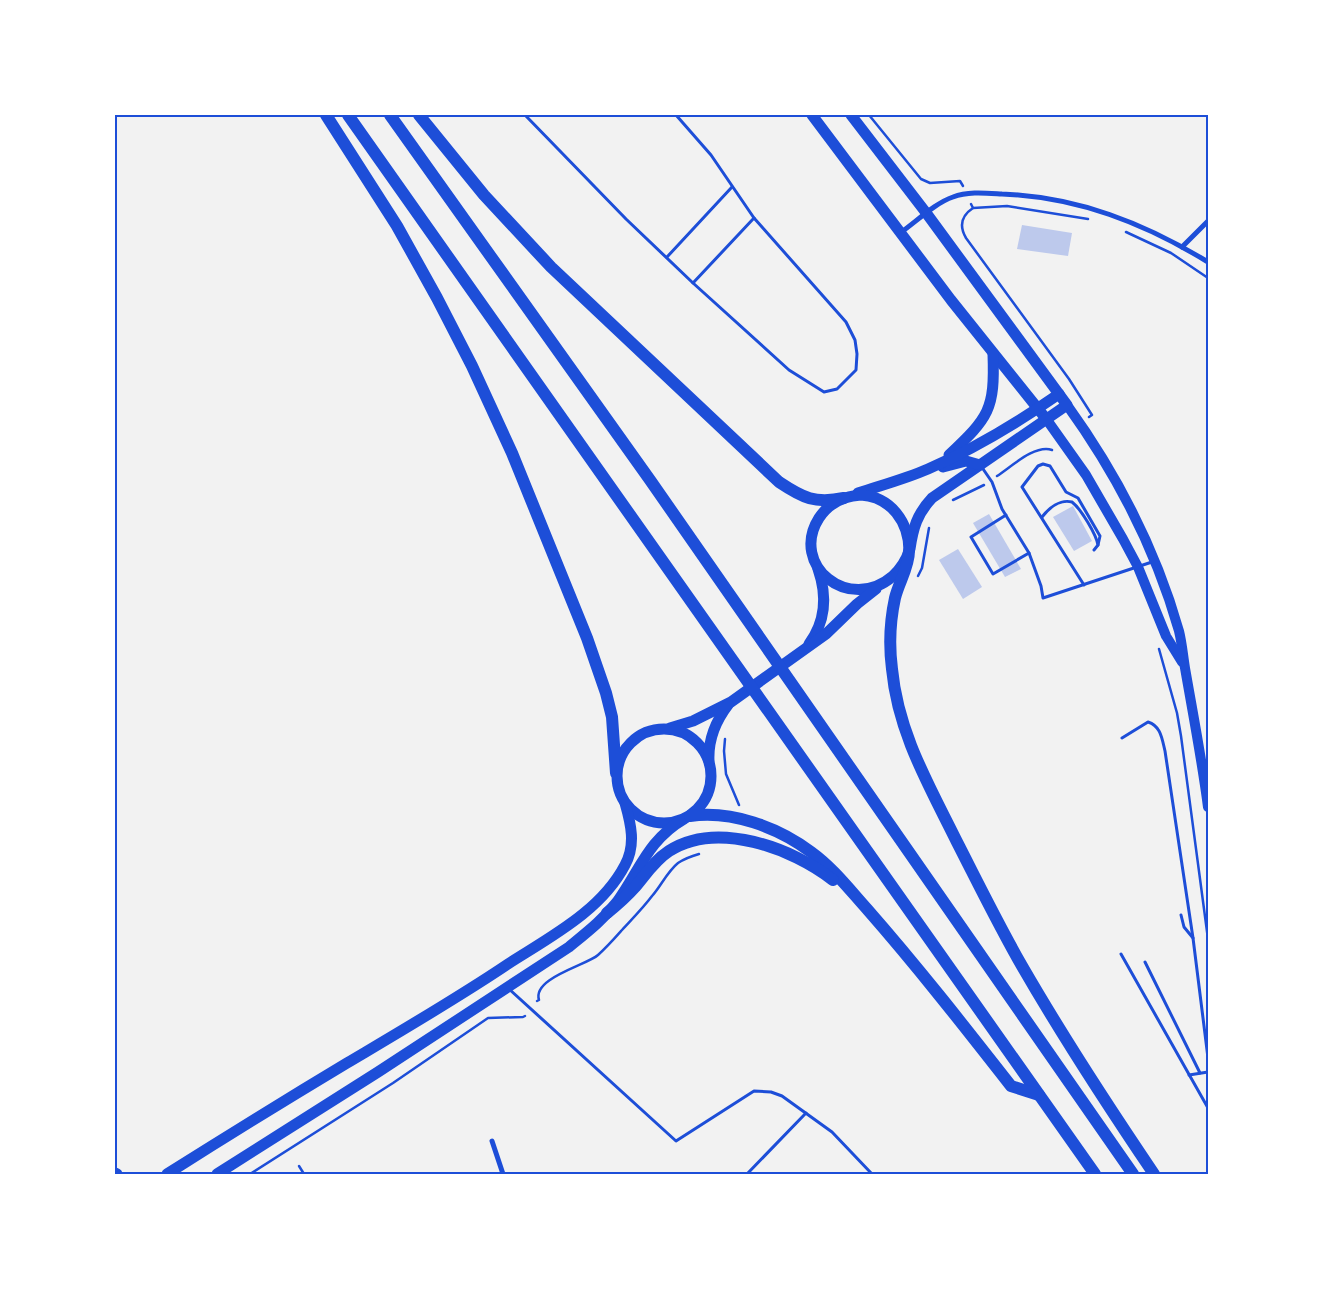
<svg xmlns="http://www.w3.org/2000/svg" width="1323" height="1289" viewBox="0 0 1323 1289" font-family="Arial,sans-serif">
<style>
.building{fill:#bdc9ec}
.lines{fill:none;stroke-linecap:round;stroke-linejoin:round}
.path{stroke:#1d4ed8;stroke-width:2.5}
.service{stroke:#1d4ed8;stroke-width:3}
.minor{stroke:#1d4ed8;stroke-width:5}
.secondary{stroke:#1d4ed8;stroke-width:10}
.primary{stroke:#1d4ed8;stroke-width:11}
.motorway{stroke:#1d4ed8;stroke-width:12}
.neatline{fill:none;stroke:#1d4ed8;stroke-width:2}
</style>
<rect width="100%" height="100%" fill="#f2f2f2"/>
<!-- building -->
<g class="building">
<polygon points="1022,225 1072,233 1068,256 1017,249"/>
<polygon points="1073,506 1092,541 1074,551 1053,517"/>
<polygon points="989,514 1021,569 1005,577 973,523"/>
<polygon points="958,549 982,587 963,599 939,560"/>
</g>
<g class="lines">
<!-- path -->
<g class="path">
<polyline points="869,115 921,179 930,183 960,181 963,186"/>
<path d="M971 204 973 208C961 216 959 226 966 238L1069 379 1092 415 1089 417"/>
<polyline points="973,208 1007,206 1088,219"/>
<polyline points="1126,232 1171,253 1208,278"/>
<path d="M997 476C1011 467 1035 444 1052 450"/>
<polyline points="953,500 984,485"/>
<polyline points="918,576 922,568 929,528"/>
<polyline points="1159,649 1177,713 1181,736 1208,939"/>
<polyline points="725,739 724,751 726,774 739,805"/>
<path d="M537 1001 539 1000C532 978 587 965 598 955 607 947 614 939 622 930 632 919 643 908 652 896 661 886 667 872 678 863 684 859 692 856 699 854"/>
<polyline points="299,1166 304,1174"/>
<polyline points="250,1174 393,1083 488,1018 523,1017 525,1016"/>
</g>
<!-- service -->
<g class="service">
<polyline points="525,115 626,219 693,283 789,370 824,392 837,389 856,370 857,354 855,340 846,322 754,218 711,155 676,115"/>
<polyline points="667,257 732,187"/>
<polyline points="693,283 754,218"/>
<polyline points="981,466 992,482 1002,509 1029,553 1041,586 1043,598 1152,562"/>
<polyline points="1006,515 971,537 993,574 1029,553"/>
<path d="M1042 517C1049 508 1060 499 1072 502 1081 509 1096 534 1098 545L1094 550"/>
<polyline points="1084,585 1022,487 1038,466 1043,464 1050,466 1066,492 1078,498 1100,536 1098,545"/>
<path d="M1122 738 1148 722C1161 726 1162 739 1165 751L1193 938"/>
<polyline points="1181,915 1184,927 1193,938 1208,1058"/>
<polyline points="1121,954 1208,1108"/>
<polyline points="1145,962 1200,1073"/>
<polyline points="509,989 676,1141 754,1091 771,1092 782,1096 832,1132 872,1174"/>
<polyline points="1189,1075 1208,1072"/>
<polyline points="747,1174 806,1113"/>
</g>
<!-- minor -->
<g class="minor">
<path d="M900 233C916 222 935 203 953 197 968 191 986 193 1002 194 1078 197 1144 223 1208 262"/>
<polyline points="1182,247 1208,221"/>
<polyline points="492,1141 503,1174"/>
</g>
<!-- secondary -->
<g class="secondary">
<path d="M1067 405C1116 473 1156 550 1179 631 1182 643 1183 656 1185 668 1193 714 1202 760 1208 807"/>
<polyline points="1047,420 1086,475 1123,539 1138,567 1166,636 1182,662"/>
</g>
<!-- primary -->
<g class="primary">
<polyline points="812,115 951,300 1047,420"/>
<path d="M851 115 927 214 1067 405 932 498C917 514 913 528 910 549"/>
<path d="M949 455C989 417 995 410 993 354"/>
<polyline points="943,467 966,461 980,465"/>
<path d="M858 493C882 485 905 479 928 469 974 449 1017 423 1059 394"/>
<path d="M861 495C891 497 909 522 909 551 906 561 900 569 893 576 849 614 789 565 819 518 829 503 844 496 861 495Z"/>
<path d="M809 644C826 621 827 595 818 569"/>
<polyline points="670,728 693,721 731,702 826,634 857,604 876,589"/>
<circle cx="664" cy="776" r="47"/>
<path d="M709 761C708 740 715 722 728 705"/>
<polyline points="115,1173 117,1174"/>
<path d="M167 1174C227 1136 287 1099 347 1063 401 1031 456 999 508 964 550 937 601 911 625 865 636 845 631 824 625 803"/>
<path d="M217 1174 378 1072 569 947C586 933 603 920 617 902 640 870 648 840 684 819"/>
</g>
<!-- motorway -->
<g class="motorway">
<polyline points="326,115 397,226 437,298 472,366 512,453 587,638 606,693 612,717 616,773"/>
<polyline points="348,115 1095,1174"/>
<polyline points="390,115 650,480 1133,1174"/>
<path d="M419 115 484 195 551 267 779 482C803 498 815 504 844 498"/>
<path d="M909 551C909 567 899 582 895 598 890 621 889 646 892 669 898 733 929 785 957 842 978 883 999 926 1022 966 1063 1037 1108 1106 1154 1174"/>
<path d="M690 816C731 810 778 827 811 852 833 868 849 889 867 909 917 966 964 1026 1011 1086L1039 1095"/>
<path d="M607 913C617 905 627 896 635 887 646 874 655 860 669 851 717 820 792 848 833 880"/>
</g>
</g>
<!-- border -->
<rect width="1323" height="1289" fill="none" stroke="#ffffff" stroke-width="232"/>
<rect x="116" y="116" width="1091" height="1057" class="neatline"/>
</svg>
